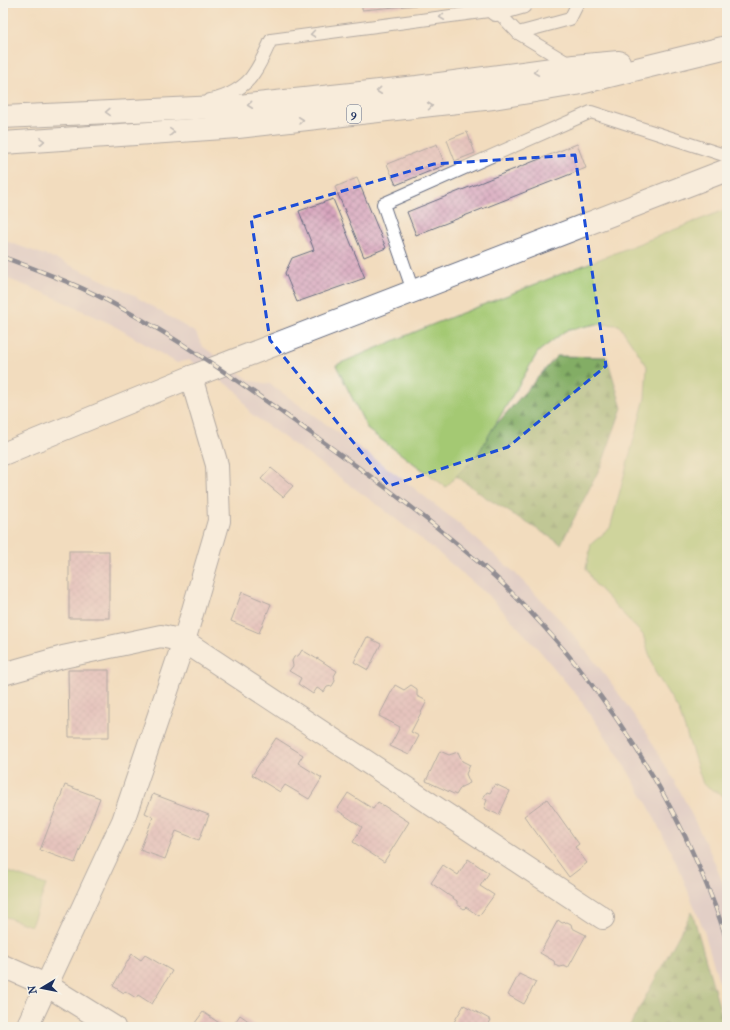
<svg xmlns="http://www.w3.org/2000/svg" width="730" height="1030" viewBox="0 0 730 1030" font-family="'IM FELL French Canon',serif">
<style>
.railway{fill:#cebed1}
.green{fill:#a4c973;stroke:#607c68}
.forest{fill:url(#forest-firs);stroke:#4f6e62}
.building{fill:url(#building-cross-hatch)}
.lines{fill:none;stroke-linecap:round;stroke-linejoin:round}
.service-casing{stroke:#666c80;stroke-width:14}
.minor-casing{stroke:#666c80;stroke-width:24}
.tertiary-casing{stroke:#666c80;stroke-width:24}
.primary-casing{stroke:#666c80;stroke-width:24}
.service{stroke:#fff;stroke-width:12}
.minor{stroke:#fff;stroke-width:22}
.tertiary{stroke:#fff;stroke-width:22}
.primary{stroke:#fff;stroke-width:22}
.rail-casing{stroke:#1b2f5e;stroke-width:4.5}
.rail{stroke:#f7f3e8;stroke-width:3;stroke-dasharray:9;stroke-linecap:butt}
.oneway{stroke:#8d97ae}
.marked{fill:none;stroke:#1d4ed8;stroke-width:3;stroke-dasharray:8 5;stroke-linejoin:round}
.labels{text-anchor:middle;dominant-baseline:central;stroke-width:3;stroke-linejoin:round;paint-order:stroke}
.shield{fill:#f7f3e8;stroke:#5d6a87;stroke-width:1}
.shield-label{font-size:11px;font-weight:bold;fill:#1b2f5e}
</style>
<defs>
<pattern id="forest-firs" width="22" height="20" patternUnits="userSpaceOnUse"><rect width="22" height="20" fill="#83ad65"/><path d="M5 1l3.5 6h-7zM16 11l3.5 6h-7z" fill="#6a8d56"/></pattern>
<pattern id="building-cross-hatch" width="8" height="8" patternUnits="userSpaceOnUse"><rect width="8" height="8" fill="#d7a5bd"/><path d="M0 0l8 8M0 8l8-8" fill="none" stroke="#ae879d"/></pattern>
</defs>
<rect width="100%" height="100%" fill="#f7f3e8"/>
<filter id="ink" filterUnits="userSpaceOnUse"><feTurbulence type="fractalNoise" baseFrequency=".025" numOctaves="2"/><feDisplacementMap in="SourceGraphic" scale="8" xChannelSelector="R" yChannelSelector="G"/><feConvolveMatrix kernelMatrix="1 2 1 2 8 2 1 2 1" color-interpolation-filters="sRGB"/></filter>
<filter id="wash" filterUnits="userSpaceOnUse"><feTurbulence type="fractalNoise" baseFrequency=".012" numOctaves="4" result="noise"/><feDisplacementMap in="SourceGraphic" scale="16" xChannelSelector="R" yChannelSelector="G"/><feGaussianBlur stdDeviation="0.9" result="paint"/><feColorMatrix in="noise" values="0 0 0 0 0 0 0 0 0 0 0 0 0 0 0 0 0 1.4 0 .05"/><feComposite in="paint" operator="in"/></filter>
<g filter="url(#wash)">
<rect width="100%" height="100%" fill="#f2dcbe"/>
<!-- railway -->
<polygon class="railway" points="3,240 61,261 128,292 196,333 202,346 251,381 270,384 400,477 458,523 515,573 566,626 607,677 647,734 680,791 711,854 727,893 727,1017 722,992 703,928 679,869 649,807 617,753 579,698 539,650 491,598 435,550 379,506 250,413 237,391 189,360 177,363 111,324 47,294 3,277"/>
<!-- green -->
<g class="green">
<polygon points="727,209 727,798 703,784 679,711 655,672 643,635 594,583 586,568 591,544 610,528 645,398 647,366 619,325 596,324 565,331 538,352 478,454 446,487 368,430 336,365 434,324"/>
<polygon points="3,870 46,885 31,926 3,916"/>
</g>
<!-- forest -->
<g class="forest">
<polygon points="557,356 607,357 622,408 602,464 561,544 485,497 456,476 478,454 493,428"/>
<polygon points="692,911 725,1027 629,1027"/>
</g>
<g id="blocks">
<!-- building -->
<g class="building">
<polygon points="362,3 418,3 418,5 362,10"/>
<polygon points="467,132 475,153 455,161 447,140"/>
<polygon points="437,144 445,165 396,185 387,164"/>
<polygon points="577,144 586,168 416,235 407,212"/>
<polygon points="357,178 386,248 364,257 335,187"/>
<polygon points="333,199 365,278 297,302 285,273 292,258 314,250 299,211"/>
<polygon points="271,468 293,486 283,497 261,479"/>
<rect x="69" y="551" width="40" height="67"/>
<polygon points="242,592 271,604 259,633 231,621"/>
<polygon points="367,637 381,644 368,670 354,662"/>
<polygon points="302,650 317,659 317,658 337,671 334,676 335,681 332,686 327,687 324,692 317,688 313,694 298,684 301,678 289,671 293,666 292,661 294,657 299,655"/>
<polygon points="68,670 109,670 109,737 69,737"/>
<polygon points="395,685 404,690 411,685 417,689 417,696 427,701 411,732 419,736 409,755 390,746 400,727 379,716"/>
<polygon points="276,738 303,755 298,763 322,778 309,799 285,785 280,792 252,775"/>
<polygon points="440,751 449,755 458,752 462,761 470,765 466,774 470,783 461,787 456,795 426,781"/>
<polygon points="495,784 510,791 499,815 484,808 487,800 483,798 487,792 490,793"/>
<polygon points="65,785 100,798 75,863 40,850"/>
<polygon points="348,793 373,809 378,802 409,822 384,862 353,842 362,827 337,810"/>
<polygon points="153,794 209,815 199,840 176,831 165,859 140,850 153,817 145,813"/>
<polygon points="547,799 579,844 575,847 587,863 569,877 524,816"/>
<polygon points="468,859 489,873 480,886 494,895 479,916 466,907 464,909 457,904 457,901 431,883 443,865 458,875"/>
<polygon points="558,920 562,923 567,922 571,924 572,928 586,935 568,968 564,966 559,967 555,965 554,961 540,953"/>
<polygon points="132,954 141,960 145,955 172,971 152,1004 138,995 136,998 125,991 124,993 113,986"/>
<polygon points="519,974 536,982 524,1004 508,995"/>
<polygon points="464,1005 491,1020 487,1027 451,1027"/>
<polygon points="203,1012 225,1027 192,1027"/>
<polygon points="240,1015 257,1027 232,1027"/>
</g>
</g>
</g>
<g filter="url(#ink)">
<use href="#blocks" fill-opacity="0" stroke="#666c80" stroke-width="1"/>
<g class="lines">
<!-- service casing -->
<g class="service-casing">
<g id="service">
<polyline points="518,33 570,19 578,3"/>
<path d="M210 100C225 98 246 87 254 73 261 63 266 51 271 40L496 10 518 33 571 65"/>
<polyline points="413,291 383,204 591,112 727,156"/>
</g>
</g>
<!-- minor casing -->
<g class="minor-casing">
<g id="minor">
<polyline points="496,10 521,3"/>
<polyline points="3,674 63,657 161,636 184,641 603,918"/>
<polyline points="3,966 48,986 114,1027"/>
<polyline points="27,1027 123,821 184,641 219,521 217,465 191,377"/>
</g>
</g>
<!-- tertiary casing -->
<g class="tertiary-casing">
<polyline id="tertiary" points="3,454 191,377 727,170"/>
</g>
<!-- primary casing -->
<g class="primary-casing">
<g id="primary">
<polyline points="3,117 239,106 417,87 574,66 619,62"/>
<polyline points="3,143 238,127 493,98 576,84 727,47"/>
</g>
</g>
<!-- service -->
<use href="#service" class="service"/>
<!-- minor -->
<use href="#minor" class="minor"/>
<!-- tertiary -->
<use href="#tertiary" class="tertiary"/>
<!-- primary -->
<use href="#primary" class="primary"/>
<!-- rail casing -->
<g class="rail-casing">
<path id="rail" d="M3 257C43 272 84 287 121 308 188 344 249 389 311 433 365 472 419 511 470 555 482 565 494 575 505 586 579 659 639 742 685 836 701 870 716 905 727 941"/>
</g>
<!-- rail -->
<use href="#rail" class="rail"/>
</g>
<!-- one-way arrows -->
<defs><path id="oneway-chevron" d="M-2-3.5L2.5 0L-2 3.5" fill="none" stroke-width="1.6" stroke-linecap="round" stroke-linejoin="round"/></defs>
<g class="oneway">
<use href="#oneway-chevron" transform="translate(442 17) rotate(172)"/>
<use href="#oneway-chevron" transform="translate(313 34) rotate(172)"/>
<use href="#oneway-chevron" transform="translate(536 72) rotate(172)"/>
<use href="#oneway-chevron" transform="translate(379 91) rotate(174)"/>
<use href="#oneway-chevron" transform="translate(250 105) rotate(174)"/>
<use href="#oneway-chevron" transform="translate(430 106) rotate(-7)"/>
<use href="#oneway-chevron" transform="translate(108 112) rotate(178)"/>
<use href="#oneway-chevron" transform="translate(301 120) rotate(-6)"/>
<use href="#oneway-chevron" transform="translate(172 132) rotate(-4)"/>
<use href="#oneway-chevron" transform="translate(42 141) rotate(-4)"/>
</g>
</g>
<!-- marked area -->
<path d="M0 0H730V1030H0ZM575 155 606 366 508 447 389 486 270 340 251 218 434 164Z" fill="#f2dcbe" fill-opacity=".55" fill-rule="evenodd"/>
<path class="marked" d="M575 155 606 366 508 447 389 486 270 340 251 218 434 164Z"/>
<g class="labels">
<!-- shield labels -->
<rect class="shield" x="347" y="105" width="14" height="18" rx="3"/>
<g class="shield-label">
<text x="354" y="114">9</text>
</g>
</g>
<!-- margin -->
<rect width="730" height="1030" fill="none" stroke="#f7f3e8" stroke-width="16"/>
<!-- north arrow -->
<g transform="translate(42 988) rotate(260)" stroke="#f7f3e8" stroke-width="3" paint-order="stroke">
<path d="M0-3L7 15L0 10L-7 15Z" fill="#1b2f5e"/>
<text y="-6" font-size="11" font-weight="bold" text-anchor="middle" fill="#1b2f5e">N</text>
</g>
</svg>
